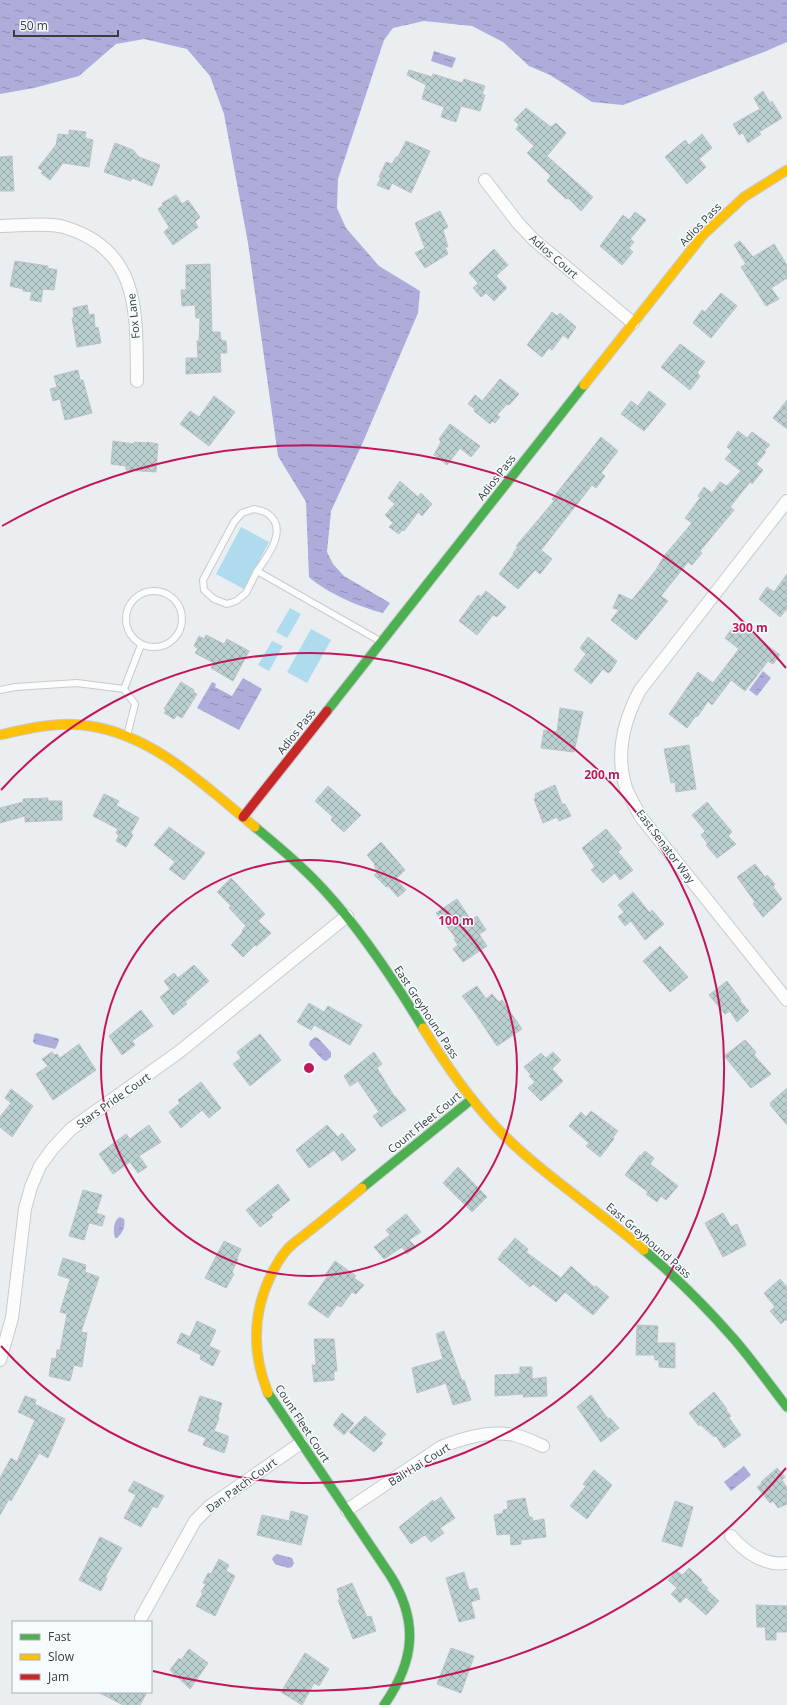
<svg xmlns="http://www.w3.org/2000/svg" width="787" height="1705" viewBox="0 0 787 1705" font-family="'Open Sans',sans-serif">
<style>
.grass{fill:#afdbef}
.water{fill:url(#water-ripples)}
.building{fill:url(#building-cross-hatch);stroke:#bec2c3}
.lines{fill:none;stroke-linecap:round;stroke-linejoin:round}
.lane-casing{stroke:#c8cbcd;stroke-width:8}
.street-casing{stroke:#c8cbcd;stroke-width:14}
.fast-casing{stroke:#c8cbcd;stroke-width:11}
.slow-casing{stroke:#c8cbcd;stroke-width:11}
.jam-casing{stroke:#c8cbcd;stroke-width:11}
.lane{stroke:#fcfcfd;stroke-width:6}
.street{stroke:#fcfcfd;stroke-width:12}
.fast{stroke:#4caf50;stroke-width:9}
.slow{stroke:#ffc107;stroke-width:9}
.jam{stroke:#c62828;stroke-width:9}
.ring{fill:none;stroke:#c2185b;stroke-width:2}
.labels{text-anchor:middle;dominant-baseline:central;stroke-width:3;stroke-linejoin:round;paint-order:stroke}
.street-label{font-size:11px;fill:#383c3e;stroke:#f6fcfe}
.centre{fill:#c2185b;stroke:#f6fcfe;stroke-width:2}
.ring-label{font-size:12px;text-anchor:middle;font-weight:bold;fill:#c2185b;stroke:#f6fcfe;stroke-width:3;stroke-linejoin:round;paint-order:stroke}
</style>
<defs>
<pattern id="water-ripples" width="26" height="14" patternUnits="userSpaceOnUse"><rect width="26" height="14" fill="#aeacda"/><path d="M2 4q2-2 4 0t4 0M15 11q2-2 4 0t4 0" fill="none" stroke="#8f8db2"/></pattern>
<pattern id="building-cross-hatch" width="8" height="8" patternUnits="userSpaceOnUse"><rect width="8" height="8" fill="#bacfd0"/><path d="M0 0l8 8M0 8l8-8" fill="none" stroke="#98a9aa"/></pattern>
</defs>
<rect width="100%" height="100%" fill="#eaeef0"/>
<!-- grass -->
<g class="grass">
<polygon points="241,527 269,542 244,589 216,574"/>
<polygon points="290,608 301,614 287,638 276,632"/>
<polygon points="311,629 331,640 307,683 287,672"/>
<polygon points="272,641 283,646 269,671 258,665"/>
</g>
<!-- water -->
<g class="water">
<path d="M0 0H787V42L764 52 623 105 592 102 550 75 529 66 503 42 472 26 424 21 393 28 384 40 338 179 337 208 346 228 379 266 420 291 418 313 363 442 331 511 327 552 333 564 344 576 390 603 383 613C359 607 327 593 309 577L306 502 278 456 248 243 224 114 210 76 187 49 144 39 116 44 79 76 34 88 0 94Z"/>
<polygon points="434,51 456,58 452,68 431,61"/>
<polygon points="763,671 771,678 757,696 749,690"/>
<polygon points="243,678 262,689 239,730 197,708 212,682 216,684 215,687 232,696"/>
<polygon points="36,1033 57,1038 59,1040 57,1046 55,1049 35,1044 33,1042 34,1035"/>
<polygon points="315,1037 318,1038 331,1052 331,1057 326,1061 323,1060 309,1045 310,1041"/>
<path d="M120 1217 124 1219C126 1226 122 1234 117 1238H115C113 1232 113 1220 120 1217Z"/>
<polygon points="744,1466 751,1475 731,1491 724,1482"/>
<polygon points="277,1554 292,1558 294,1563 292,1567 288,1568 275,1564 272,1559 274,1556"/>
</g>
<!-- building -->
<g class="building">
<polygon points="409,70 432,77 433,74 462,83 464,79 485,86 482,94 485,95 480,111 461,106 456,122 441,117 444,107 422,99 426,85 407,75"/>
<polygon points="763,91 770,103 772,101 782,118 759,132 761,134 748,143 743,133 739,135 733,124 760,109 754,98"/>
<polygon points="526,108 551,127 556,123 566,133 547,156 593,197 581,211 568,198 566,199 547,181 551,176 527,153 534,146 516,129 519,125 514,120"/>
<polygon points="69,130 86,132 85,138 93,140 89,167 63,163 50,180 41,173 43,171 38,168 56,145 58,134 69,135"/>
<polygon points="702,134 712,148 699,159 706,167 687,184 665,157 685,140 689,145"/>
<polygon points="406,141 430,151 411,193 392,183 389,190 377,185 381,178 379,177 386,162 392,164 396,157 398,157"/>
<polygon points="115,143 133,150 139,157 160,165 152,186 132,178 131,181 104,172"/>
<polygon points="12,156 14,191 0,191 0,157"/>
<polygon points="176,195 182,204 188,200 200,217 195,222 198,227 173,245 164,232 169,227 158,209 163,205 162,203"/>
<polygon points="440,211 448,227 443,230 448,247 445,247 448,254 425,268 415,253 425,248 415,223"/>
<polygon points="635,212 646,220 630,239 634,242 629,248 633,252 622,265 600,246 623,215 629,220"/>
<polygon points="740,241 753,257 774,244 787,265 787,278 771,288 779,299 766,306 741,267 746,264 734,245"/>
<polygon points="494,249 508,265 496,276 507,288 494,301 486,293 481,297 473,288 478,283 469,273"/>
<polygon points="15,261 48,266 47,268 57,270 54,290 43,289 41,302 30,300 32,292 23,291 23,289 10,286"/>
<polygon points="210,264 212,332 220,332 221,340 226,341 227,353 220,353 221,372 186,374 186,358 198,358 197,341 199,341 200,318 196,318 195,305 182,306 181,290 186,290 186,265"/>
<polygon points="721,293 737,306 711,338 693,323 702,310 705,312"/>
<polygon points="87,305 89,315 94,314 95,328 98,327 101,343 77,347 72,318 74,318 73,308"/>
<polygon points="552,312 557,316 560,313 576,327 568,339 563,335 552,350 549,348 542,357 527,345"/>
<polygon points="680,344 705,362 697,373 700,376 690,390 661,367"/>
<polygon points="78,370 80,380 83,380 92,413 65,420 60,399 53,401 50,389 57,387 54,376"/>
<polygon points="500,379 519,394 509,405 507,404 497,415 500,417 495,423 492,421 490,424 474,411 475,409 468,404 475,395 482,401"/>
<polygon points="649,391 666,404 644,431 621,414 631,401 638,406"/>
<polygon points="214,396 235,412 209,446 180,424 190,411 199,417"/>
<polygon points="787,400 787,429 773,418"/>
<polygon points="450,424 480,446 471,457 460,448 447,465 434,455 441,442 439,439"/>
<polygon points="738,431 747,438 752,432 770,445 764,451 766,452 756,464 763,470 752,484 750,482 730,507 734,510 700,551 702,553 692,565 688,562 661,596 668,601 636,640 611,620 619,610 613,608 619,594 632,600 656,570 664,556 692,523 685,518 700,498 698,496 704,487 712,493 720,482 727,486 741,471 725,459 732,451 727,447"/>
<polygon points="601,437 618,451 601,473 605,476 596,488 592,485 541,550 552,559 540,574 535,570 518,589 499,574 514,554 513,553 518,547 516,546 554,501 552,499"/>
<polygon points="113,441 134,444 134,442 147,443 147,442 158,444 156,472 126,470 126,466 111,464"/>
<polygon points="400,481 418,497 421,493 432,504 422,516 418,512 404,531 402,530 399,534 389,527 393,523 385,515 395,504 388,498"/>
<polygon points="787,574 787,609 780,617 759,599 767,587 774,592"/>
<polygon points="486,591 506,607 497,617 493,615 477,635 459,621 478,595 481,597"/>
<polygon points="737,622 780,655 773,664 768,661 745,691 731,680 712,705 708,701 698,716 695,717 687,728 669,714 698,672 713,683 739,649 725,638"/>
<polygon points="206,635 224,644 227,639 249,651 233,681 211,668 214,663 195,653 198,649 194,646 199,636 204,639"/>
<polygon points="588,637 617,661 610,672 608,673 603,669 591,684 574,670 586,654 580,648"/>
<polygon points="181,682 194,690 193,692 197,694 182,718 177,715 174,719 164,713 166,710 164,709"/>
<polygon points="560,708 583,712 574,752 541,748 544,730 557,732"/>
<polygon points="689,745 696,789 676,792 675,782 671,783 664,749"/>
<polygon points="555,785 562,804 565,804 571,816 559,821 557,817 543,823 534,799 536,797 535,794"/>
<polygon points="328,786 361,815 344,832 331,820 333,817 315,801"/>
<polygon points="104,794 119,801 116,805 139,818 131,833 133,835 126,847 116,841 119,835 116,833 118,829 93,816"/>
<polygon points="48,798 48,801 62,801 62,820 25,822 25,816 0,823 0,808 23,802 23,799"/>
<polygon points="707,802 732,832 728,836 736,844 717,858 706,845 708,844 701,835 705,831 692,815"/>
<polygon points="169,827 205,853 184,880 169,869 175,862 154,845"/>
<polygon points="606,829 622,848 618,852 633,870 620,880 615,873 603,883 591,870 595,867 582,848"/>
<polygon points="381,842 405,870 396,879 406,890 398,897 388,886 386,887 374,875 377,873 374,870 376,868 374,865 375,864 367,855"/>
<polygon points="755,864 765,877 767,875 775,884 773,887 782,899 763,917 753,904 755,902 737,877"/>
<polygon points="231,878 265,914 258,921 271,933 257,946 255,945 243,957 231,945 243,932 242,931 246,926 229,908 231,906 217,892"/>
<polygon points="633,892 650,913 652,910 664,924 645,940 631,921 625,926 618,917 624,912 618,905"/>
<polygon points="457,899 471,920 477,916 486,930 479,934 487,946 463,962 453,949 458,945 454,939 456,938 436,913"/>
<polygon points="660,946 688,977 670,992 643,961"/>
<polygon points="194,965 209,981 185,1002 187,1004 173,1015 160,997 170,989 164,981 174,973 178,978"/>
<polygon points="727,981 741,1000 740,1001 749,1011 737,1022 730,1011 725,1014 709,995"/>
<polygon points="477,986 486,999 492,994 499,1002 502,1000 522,1029 497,1046 473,1010 462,996"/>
<polygon points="309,1003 324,1012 328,1006 362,1025 350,1045 314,1025 311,1030 297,1022"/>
<polygon points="141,1010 153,1026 132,1041 135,1045 122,1055 109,1036"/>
<polygon points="260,1034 281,1060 250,1086 233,1064 241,1058 237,1052"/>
<polygon points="745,1040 756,1052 754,1055 771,1074 751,1088 724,1056"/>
<polygon points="79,1044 96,1070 53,1100 36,1074 48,1066 42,1059 52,1052 54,1055 57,1054 60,1058"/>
<polygon points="374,1052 382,1064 377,1068 394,1096 395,1096 406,1110 381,1127 373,1116 379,1112 358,1081 350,1086 344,1076"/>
<polygon points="553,1052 561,1060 552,1069 563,1081 541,1101 528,1088 535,1082 529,1076 531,1075 524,1067 541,1053 546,1058"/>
<polygon points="201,1082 221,1108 209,1118 202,1110 181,1128 169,1112 180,1103 178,1100"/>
<polygon points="787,1088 787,1125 770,1105 771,1104 770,1103"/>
<polygon points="11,1089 33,1106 12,1137 0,1127 0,1117 11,1103 5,1098"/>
<polygon points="591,1111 618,1131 613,1137 614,1139 600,1157 586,1146 589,1143 569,1126 581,1112 586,1117"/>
<polygon points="149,1125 161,1142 139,1156 147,1167 138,1173 130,1162 113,1174 99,1154 126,1134 130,1139"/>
<polygon points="327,1125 338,1137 342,1133 356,1150 342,1161 334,1150 309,1168 296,1150"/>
<polygon points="645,1151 654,1158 650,1164 678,1186 666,1200 661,1196 657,1202 646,1194 648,1192 625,1175 640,1155 641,1156"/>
<polygon points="458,1167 487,1197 472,1212 443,1183"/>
<polygon points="278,1184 290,1200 271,1215 273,1217 260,1227 246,1210"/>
<polygon points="83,1190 102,1195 96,1213 105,1216 102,1226 89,1223 84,1240 69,1236"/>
<polygon points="723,1213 731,1227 737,1224 746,1245 723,1257 705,1223"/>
<polygon points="406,1214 421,1232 409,1240 416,1247 407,1254 402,1247 384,1259 374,1247 390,1235 386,1230"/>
<polygon points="515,1238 528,1249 526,1252 561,1278 571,1266 594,1287 596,1286 609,1297 593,1315 565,1292 556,1302 533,1284 530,1287 498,1259 504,1250 506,1249"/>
<polygon points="224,1241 241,1249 237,1258 238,1259 232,1272 234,1274 226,1288 205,1278"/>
<polygon points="63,1258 86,1265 85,1272 99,1277 81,1332 87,1333 82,1367 74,1365 70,1381 49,1376 52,1358 56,1359 57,1350 60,1350 67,1314 60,1312 70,1279 58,1275"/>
<polygon points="335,1261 356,1276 354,1278 364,1285 356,1294 352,1292 341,1307 337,1305 328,1318 308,1304 327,1277 325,1275"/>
<polygon points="780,1279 787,1287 787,1321 786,1319 781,1324 770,1311 775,1307 764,1293"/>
<polygon points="197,1321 216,1330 209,1346 220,1351 213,1366 200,1359 201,1355 177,1343 181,1333 190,1337"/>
<polygon points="637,1325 658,1326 657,1343 675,1343 675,1368 659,1367 659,1360 655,1360 654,1355 636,1355"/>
<polygon points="444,1331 462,1381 464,1380 471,1400 453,1405 446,1383 417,1393 412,1368 443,1359 436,1334"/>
<polygon points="314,1339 334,1339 337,1371 334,1371 334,1380 314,1382 312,1365 316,1365"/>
<polygon points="520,1367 532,1367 532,1379 546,1377 547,1396 523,1397 524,1394 495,1396 495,1375 520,1374"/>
<polygon points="714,1392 727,1409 726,1410 731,1416 729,1418 741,1435 724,1448 716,1436 714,1437 700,1424 699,1426 689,1413"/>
<polygon points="591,1395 608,1419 610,1418 619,1428 601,1442 577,1407"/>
<polygon points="25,1396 36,1400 35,1404 65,1419 48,1458 39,1453 11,1501 9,1499 0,1515 0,1478 11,1458 17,1462 35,1420 18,1412"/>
<polygon points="200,1396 222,1403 218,1417 219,1418 214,1431 228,1436 228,1441 224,1453 203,1445 206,1438 188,1431"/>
<polygon points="342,1413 354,1423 344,1435 333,1425"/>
<polygon points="365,1416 386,1434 380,1441 383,1443 374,1452 349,1432"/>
<polygon points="777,1468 785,1477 782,1480 787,1488 787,1504 778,1508 773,1501 770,1503 757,1487 762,1484 761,1482"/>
<polygon points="594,1470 612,1485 587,1519 570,1506 586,1486 583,1484"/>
<polygon points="134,1481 164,1496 157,1508 153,1506 141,1527 124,1518 136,1495 128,1491"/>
<polygon points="441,1497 455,1518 440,1528 444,1533 431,1542 425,1535 411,1544 399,1527 433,1500 434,1502"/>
<polygon points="525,1498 529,1517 532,1517 533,1521 544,1519 546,1537 521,1540 521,1544 511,1545 510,1534 497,1535 494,1515 503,1513 503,1510 508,1509 507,1501"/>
<polygon points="675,1501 693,1507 682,1547 662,1541"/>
<polygon points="291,1511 308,1516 301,1545 257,1535 262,1515 289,1521"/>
<polygon points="100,1537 122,1548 105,1577 107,1578 101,1591 79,1580"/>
<polygon points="219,1559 229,1565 226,1571 235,1576 215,1616 196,1606 203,1593 201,1592 206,1584 203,1583 208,1573 211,1574"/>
<polygon points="689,1568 702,1580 701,1582 708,1588 706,1589 719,1601 706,1615 686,1597 680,1603 671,1594 677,1588 668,1580 677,1571 682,1575"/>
<polygon points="464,1572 469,1590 477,1588 480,1599 471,1602 475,1618 459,1622 446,1578"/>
<polygon points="352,1583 367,1617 371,1616 376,1631 353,1639 338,1600 340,1600 337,1589"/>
<polygon points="756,1605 787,1606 787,1632 776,1632 776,1640 766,1640 765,1627 757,1627"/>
<polygon points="451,1648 474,1656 461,1693 437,1684"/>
<polygon points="189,1649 208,1663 190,1689 170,1670 179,1658 181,1660"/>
<polygon points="305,1653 329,1669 319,1686 314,1683 302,1705 281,1692"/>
<polygon points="98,1692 147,1692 140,1705 123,1705"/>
</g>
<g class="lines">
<!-- lane casing -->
<g class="lane-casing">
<g id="lane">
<path d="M257 571 246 593 236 601 227 604 214 599 204 590 203 580 234 522 242 513 254 509C258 510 265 511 268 514 289 529 267 557 257 571L380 641"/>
<circle cx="154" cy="619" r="28"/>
<polyline points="124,689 141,645"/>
<polyline points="0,690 15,687 77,683 124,689 135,704 127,736"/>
</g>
</g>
<!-- street casing -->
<g class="street-casing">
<g id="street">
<polyline points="485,180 518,223 534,240 633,323"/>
<path d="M0 226C19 226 46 222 64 227 142 250 136 316 137 381"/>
<path d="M787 501 640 690C624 720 615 754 626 788 630 798 636 807 640 816L787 1000"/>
<polyline points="0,1360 12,1318 25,1209 31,1187 40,1166 53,1148 71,1129 179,1052 347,916"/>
<path d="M347 1510 441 1447C463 1438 489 1430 514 1435 524 1437 534 1442 543 1446"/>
<path d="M731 1536C745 1552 764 1566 787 1563"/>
<polyline points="141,1618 195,1521 210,1506 301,1443"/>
</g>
</g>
<!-- fast casing -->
<g class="fast-casing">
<g id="fast">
<polyline points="327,711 584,385"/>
<path d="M255 827C279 847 303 867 324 890 362 931 394 980 423 1028"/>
<polyline points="362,1188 472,1099"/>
<path d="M644 1250C676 1277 706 1307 734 1339 753 1361 769 1384 787 1407"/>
<path d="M268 1393 390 1575C419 1621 415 1661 384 1705"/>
</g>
</g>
<!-- slow casing -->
<g class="slow-casing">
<g id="slow">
<polyline points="584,385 703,235 744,197 787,170"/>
<path d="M0 735C29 728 60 721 90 726 155 736 206 787 255 827"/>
<path d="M423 1028C444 1062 467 1096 495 1126 538 1172 596 1208 644 1250"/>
<path d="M268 1393C252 1353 252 1314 271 1275 275 1267 279 1259 285 1252 291 1244 301 1238 308 1232 326 1218 344 1203 362 1188"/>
</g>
</g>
<!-- jam casing -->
<g class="jam-casing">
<polyline id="jam" points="243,817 327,711"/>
</g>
<!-- lane -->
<use href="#lane" class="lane"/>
<!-- street -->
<use href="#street" class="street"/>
<!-- fast -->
<use href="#fast" class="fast"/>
<!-- slow -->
<use href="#slow" class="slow"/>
<!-- jam -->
<use href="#jam" class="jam"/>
</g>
<!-- distance rings -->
<g class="ring">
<circle cx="309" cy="1068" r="208"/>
<path d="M1 790A415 415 0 1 1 1 1346"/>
<path d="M786 1468A623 623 0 0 1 153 1671M2 526A623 623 0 0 1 786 668"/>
</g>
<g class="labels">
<!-- street labels -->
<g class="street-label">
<text transform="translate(700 224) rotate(-46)">Adios Pass</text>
<text transform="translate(554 256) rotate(41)">Adios Court</text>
<text transform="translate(133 316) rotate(-96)">Fox Lane</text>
<text transform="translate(496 477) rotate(-52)">Adios Pass</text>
<text transform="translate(296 731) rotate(-52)">Adios Pass</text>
<text transform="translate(666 846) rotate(53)">East Senator Way</text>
<text transform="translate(427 1012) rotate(57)">East Greyhound Pass</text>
<text transform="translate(113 1100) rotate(-35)">Stars Pride Court</text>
<text transform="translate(424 1122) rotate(-39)">Count Fleet Court</text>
<text transform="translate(649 1240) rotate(41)">East Greyhound Pass</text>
<text transform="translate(303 1423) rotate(57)">Count Fleet Court</text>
<text transform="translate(419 1464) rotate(-32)">Bali Hai Court</text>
<text transform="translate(241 1485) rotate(-36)">Dan Patch Court</text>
</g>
</g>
<circle cx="309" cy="1068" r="6" class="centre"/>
<g class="ring-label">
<text x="750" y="632">300 m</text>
<text x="602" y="779">200 m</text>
<text x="456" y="925">100 m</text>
</g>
<!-- legend -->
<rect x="12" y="1621" width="140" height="72" fill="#f6fcfe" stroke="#aaafb1"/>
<rect x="20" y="1634" width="20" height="6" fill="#4caf50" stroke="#aaafb1"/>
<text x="48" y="1641" font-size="12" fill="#383c3e">Fast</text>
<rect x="20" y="1654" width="20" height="6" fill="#ffc107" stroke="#aaafb1"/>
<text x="48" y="1661" font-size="12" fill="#383c3e">Slow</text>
<rect x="20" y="1674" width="20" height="6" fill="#c62828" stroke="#aaafb1"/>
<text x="48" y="1681" font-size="12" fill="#383c3e">Jam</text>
<!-- scale -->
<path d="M14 30v6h104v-6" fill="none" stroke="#383c3e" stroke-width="2"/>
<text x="20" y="30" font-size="12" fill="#383c3e" stroke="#f6fcfe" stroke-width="3" paint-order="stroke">50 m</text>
</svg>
